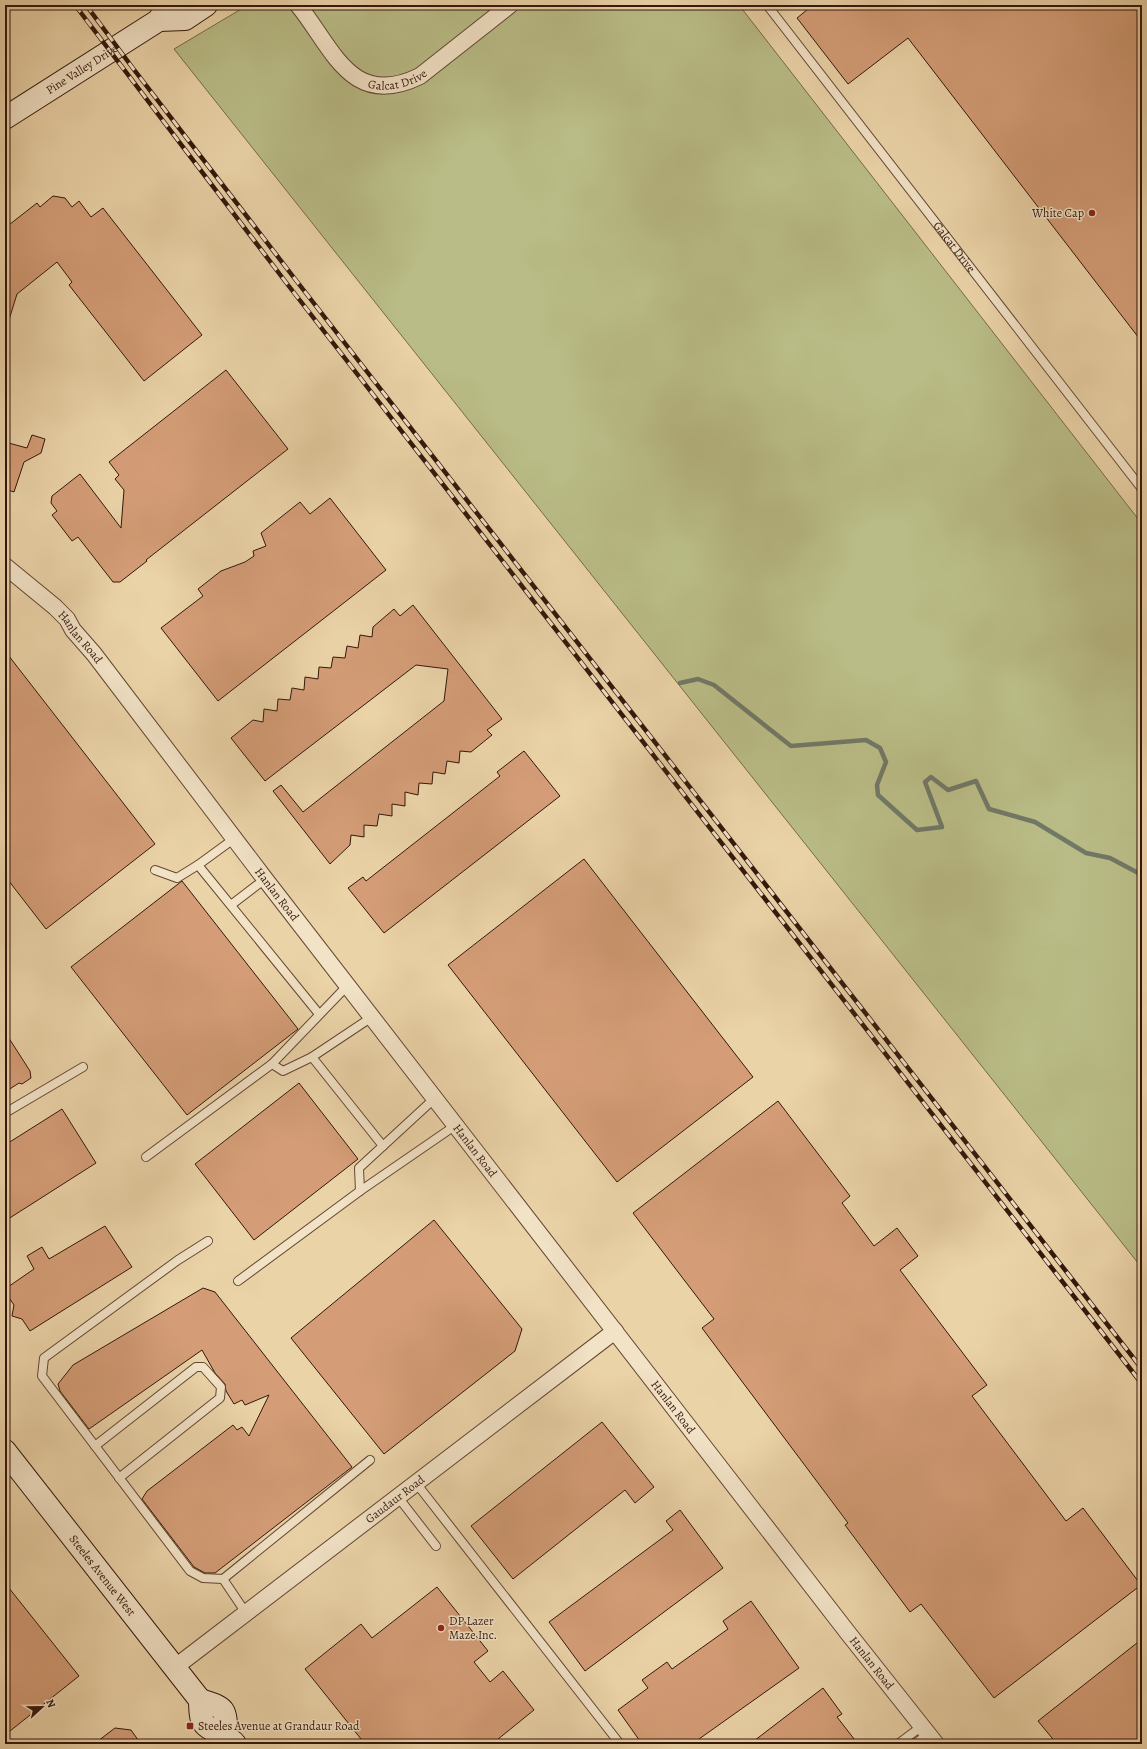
<svg xmlns="http://www.w3.org/2000/svg" width="1147" height="1749" viewBox="0 0 1147 1749" font-family="Alegreya,serif">
<style>
.green{fill:#b9bc86;stroke:#766a48}
.lines{fill:none;stroke-linecap:round;stroke-linejoin:round}
.stream{stroke:#717866;stroke-width:4.5}
.building{fill:#d49d77;stroke:#34170b}
.lane-casing{stroke:#624632;stroke-width:10}
.street-casing{stroke:#624632;stroke-width:18}
.secondary-casing{stroke:#34170b;stroke-width:24}
.lane{stroke:#f2e2c6;stroke-width:8}
.street{stroke:#f2e2c6;stroke-width:16}
.secondary{stroke:#f2e2c6;stroke-width:22}
.rail-casing{stroke:#34170b;stroke-width:4.5}
.rail{stroke:#f2e2c6;stroke-width:3;stroke-dasharray:9;stroke-linecap:butt}
.poi-dot{fill:#8f2418;stroke:#f2e2c6;stroke-width:1.5}
.labels{text-anchor:middle;dominant-baseline:central;stroke-width:3;stroke-linejoin:round;paint-order:stroke}
.street-label{font-size:12px;fill:#34170b;stroke:#f2e2c6}
.poi-label{font-size:12px;fill:#34170b;stroke:#f2e2c6;text-anchor:start}
</style>
<rect width="100%" height="100%" fill="#ebd3a8"/>
<filter id="stains"><feTurbulence type="fractalNoise" baseFrequency=".005" numOctaves="4"/><feColorMatrix values="0 0 0 0 .2 0 0 0 0 .09 0 0 0 0 .02 0 0 0 .5 -.17"/></filter>
<radialGradient id="worn" r=".72"><stop offset=".6" stop-color="#630" stop-opacity="0"/><stop offset="1" stop-color="#630" stop-opacity=".3"/></radialGradient>
<!-- green -->
<polygon class="green" points="248,5 739,5 1142,524 1142,1268 174,49"/>
<g class="lines">
<!-- stream -->
<polyline class="stream" points="680,683 698,679 714,685 791,746 866,740 880,748 886,762 877,785 878,795 917,830 942,827 925,782 931,777 948,790 976,781 989,809 1035,822 1086,853 1110,858 1142,875"/>
</g>
<!-- building -->
<g class="building">
<polygon points="813,5 1142,5 1142,342 908,38 848,84 797,18"/>
<polygon points="53,196 65,198 72,207 79,201 91,217 103,208 202,335 144,381 69,285 72,282 57,262 17,294 8,323 5,322 5,228 37,203 40,207"/>
<polygon points="226,370 288,449 146,560 147,561 120,582 113,582 78,537 72,541 52,515 57,511 51,503 52,496 80,474 121,528 124,490 115,479 119,475 109,462"/>
<polygon points="32,435 45,439 41,453 24,462 14,492 5,489 5,442 27,448"/>
<polygon points="330,498 386,570 218,701 161,628 203,596 198,589 221,571 245,562 254,556 253,551 266,546 261,533 300,502 310,514"/>
<polygon points="413,605 502,719 487,730 492,735 471,752 460,751 459,763 447,761 445,774 433,772 432,784 419,783 418,795 405,792 405,806 392,804 392,816 379,814 377,826 364,825 364,837 351,835 350,845 330,864 273,791 281,785 303,812 444,701 448,669 416,665 265,781 231,738 253,720 263,722 264,709 277,711 278,699 290,700 292,688 304,690 305,677 318,679 319,667 331,668 333,657 345,658 347,646 358,648 360,635 372,637 373,627 394,609 400,616"/>
<polygon points="5,651 155,844 46,929 5,876"/>
<polygon points="524,751 560,796 384,933 348,888 363,877 366,881 500,776 497,772"/>
<polygon points="584,859 753,1077 617,1182 448,965"/>
<polygon points="182,881 298,1029 187,1115 71,967"/>
<polygon points="5,1032 30,1071 31,1078 22,1084 19,1083 5,1092"/>
<polygon points="299,1083 358,1159 254,1240 195,1164"/>
<polygon points="778,1101 850,1196 842,1203 874,1246 897,1228 918,1256 900,1270 987,1385 972,1396 1066,1521 1083,1508 1141,1585 994,1698 921,1604 910,1612 845,1525 848,1523 702,1328 714,1319 633,1213"/>
<polygon points="62,1109 96,1163 5,1221 5,1145"/>
<polygon points="434,1220 522,1329 515,1351 384,1454 291,1338"/>
<polygon points="105,1226 132,1267 30,1331 22,1319 12,1316 14,1305 5,1292 5,1289 34,1269 27,1256 42,1247 49,1259"/>
<polygon points="203,1288 215,1292 352,1467 215,1573 205,1573 194,1567 142,1499 147,1491 233,1425 237,1430 242,1427 249,1436 269,1395 245,1405 242,1400 234,1404 226,1391 225,1384 215,1373 202,1350 89,1429 60,1391 58,1384 73,1365"/>
<polygon points="602,1422 654,1487 635,1503 625,1490 513,1579 471,1526"/>
<polygon points="680,1510 723,1568 585,1671 549,1622 673,1530 666,1521"/>
<polygon points="5,1583 79,1676 5,1735"/>
<polygon points="437,1587 488,1651 474,1662 490,1682 503,1671 534,1710 492,1744 365,1744 305,1669 361,1624 372,1638"/>
<polygon points="751,1601 799,1668 692,1744 642,1744 618,1710 648,1688 642,1680 667,1662 672,1669 728,1629 723,1621"/>
<polygon points="1142,1639 1142,1744 1057,1744 1038,1721"/>
<polygon points="823,1688 842,1714 837,1717 858,1744 750,1744"/>
<polygon points="115,1728 131,1730 141,1744 94,1744"/>
</g>
<g class="lines">
<!-- lane casing -->
<g class="lane-casing">
<g id="lane">
<path id="s1" d="M767 5 1142 489"/>
<polyline points="235,838 198,865 319,1014"/>
<polyline points="155,870 177,878 198,865"/>
<polyline points="231,905 265,879"/>
<polyline points="372,1017 312,1057 383,1146"/>
<polyline points="272,1064 283,1071 312,1057"/>
<polyline points="5,1113 83,1067"/>
<polyline points="146,1157 272,1064 348,985"/>
<polyline points="360,1191 359,1168 435,1098"/>
<polyline points="208,1241 178,1260 44,1358 42,1376 190,1571 203,1578 223,1579 246,1613"/>
<polyline points="238,1281 360,1191 456,1125"/>
<polyline points="95,1446 196,1367 203,1367 221,1387 220,1398 119,1478"/>
<polyline points="416,1483 620,1744"/>
<polyline points="398,1497 436,1546"/>
<polyline points="223,1579 370,1460"/>
<polyline points="898,1744 922,1726"/>
<polyline points="915,1744 928,1734"/>
</g>
</g>
<!-- street casing -->
<g class="street-casing">
<g id="street">
<path id="s2" d="M298 5C333 48 351 110 420 76L510 5"/>
<path id="s3" d="M5 566 55 607 67 619 73 630 94 654 265 879 848 1633 936 1744"/>
<path id="s4" d="M174 1668 615 1331"/>
</g>
</g>
<!-- secondary casing -->
<g class="secondary-casing">
<g id="secondary">
<polyline points="159,20 185,19 206,5"/>
<path id="s5" d="M5 118 159 20 167 5"/>
<path id="s6" d="M5 1451 200 1700C200 1706 200 1714 202 1720 207 1732 227 1733 235 1744"/>
<path d="M200 1700C226 1708 226 1708 226 1736"/>
</g>
</g>
<!-- lane -->
<use href="#lane" class="lane"/>
<!-- street -->
<use href="#street" class="street"/>
<!-- secondary -->
<use href="#secondary" class="secondary"/>
<!-- rail casing -->
<g class="rail-casing">
<g id="rail">
<polyline points="75,5 288,285 1142,1384"/>
<polyline points="86,5 132,67 295,279 1142,1369"/>
</g>
</g>
<!-- rail -->
<use href="#rail" class="rail"/>
</g>
<!-- markers -->
<g class="poi-dot">
<circle cx="1092" cy="213" r="4"/>
<circle cx="441" cy="1628" r="4"/>
<rect x="186" y="1722" width="8" height="8" rx="2"/>
</g>
<g class="labels">
<!-- street labels -->
<g class="street-label">
<text stroke="none"><textPath href="#s5" startOffset="91">Pine Valley Drive</textPath></text>
<text stroke="none"><textPath href="#s2" startOffset="137">Galcat Drive</textPath></text>
<text stroke="none"><textPath href="#s1" startOffset="306">Galcat Drive</textPath></text>
<text stroke="none"><textPath href="#s3" startOffset="104">Hanlan Road</textPath></text>
<text stroke="none"><textPath href="#s3" startOffset="428">Hanlan Road</textPath></text>
<text stroke="none"><textPath href="#s3" startOffset="752">Hanlan Road</textPath></text>
<text stroke="none"><textPath href="#s3" startOffset="1076">Hanlan Road</textPath></text>
<text stroke="none"><textPath href="#s4" startOffset="278">Gaudaur Road</textPath></text>
<text stroke="none"><textPath href="#s6" startOffset="158">Steeles Avenue West</textPath></text>
<text stroke="none"><textPath href="#s3" startOffset="1400">Hanlan Road</textPath></text>
</g>
<!-- poi labels -->
<g class="poi-label">
<text x="1084" y="213" text-anchor="end">White Cap</text>
<text x="449" y="1621">DP Lazer<tspan x="449" dy="14">Maze Inc.</tspan></text>
<text x="198" y="1726">Steeles Avenue at Grandaur Road</text>
</g>
</g>
<!-- margin -->
<rect width="1147" height="1749" fill="none" stroke="#ebd3a8" stroke-width="20"/>
<rect x="6" y="6" width="1135" height="1737" fill="none" stroke="#34170b" stroke-width="2"/>
<rect x="10" y="10" width="1127" height="1729" fill="none" stroke="#34170b"/>
<!-- north arrow -->
<g transform="translate(42 1707) rotate(68)" stroke="#f2e2c6" stroke-width="3" paint-order="stroke">
<path d="M0-3L7 15L0 10L-7 15Z" fill="#34170b"/>
<text y="-6" font-size="11" font-weight="bold" text-anchor="middle" fill="#34170b">N</text>
</g>
<rect width="100%" height="100%" filter="url(#stains)"/>
<rect width="100%" height="100%" fill="url(#worn)"/>
</svg>
